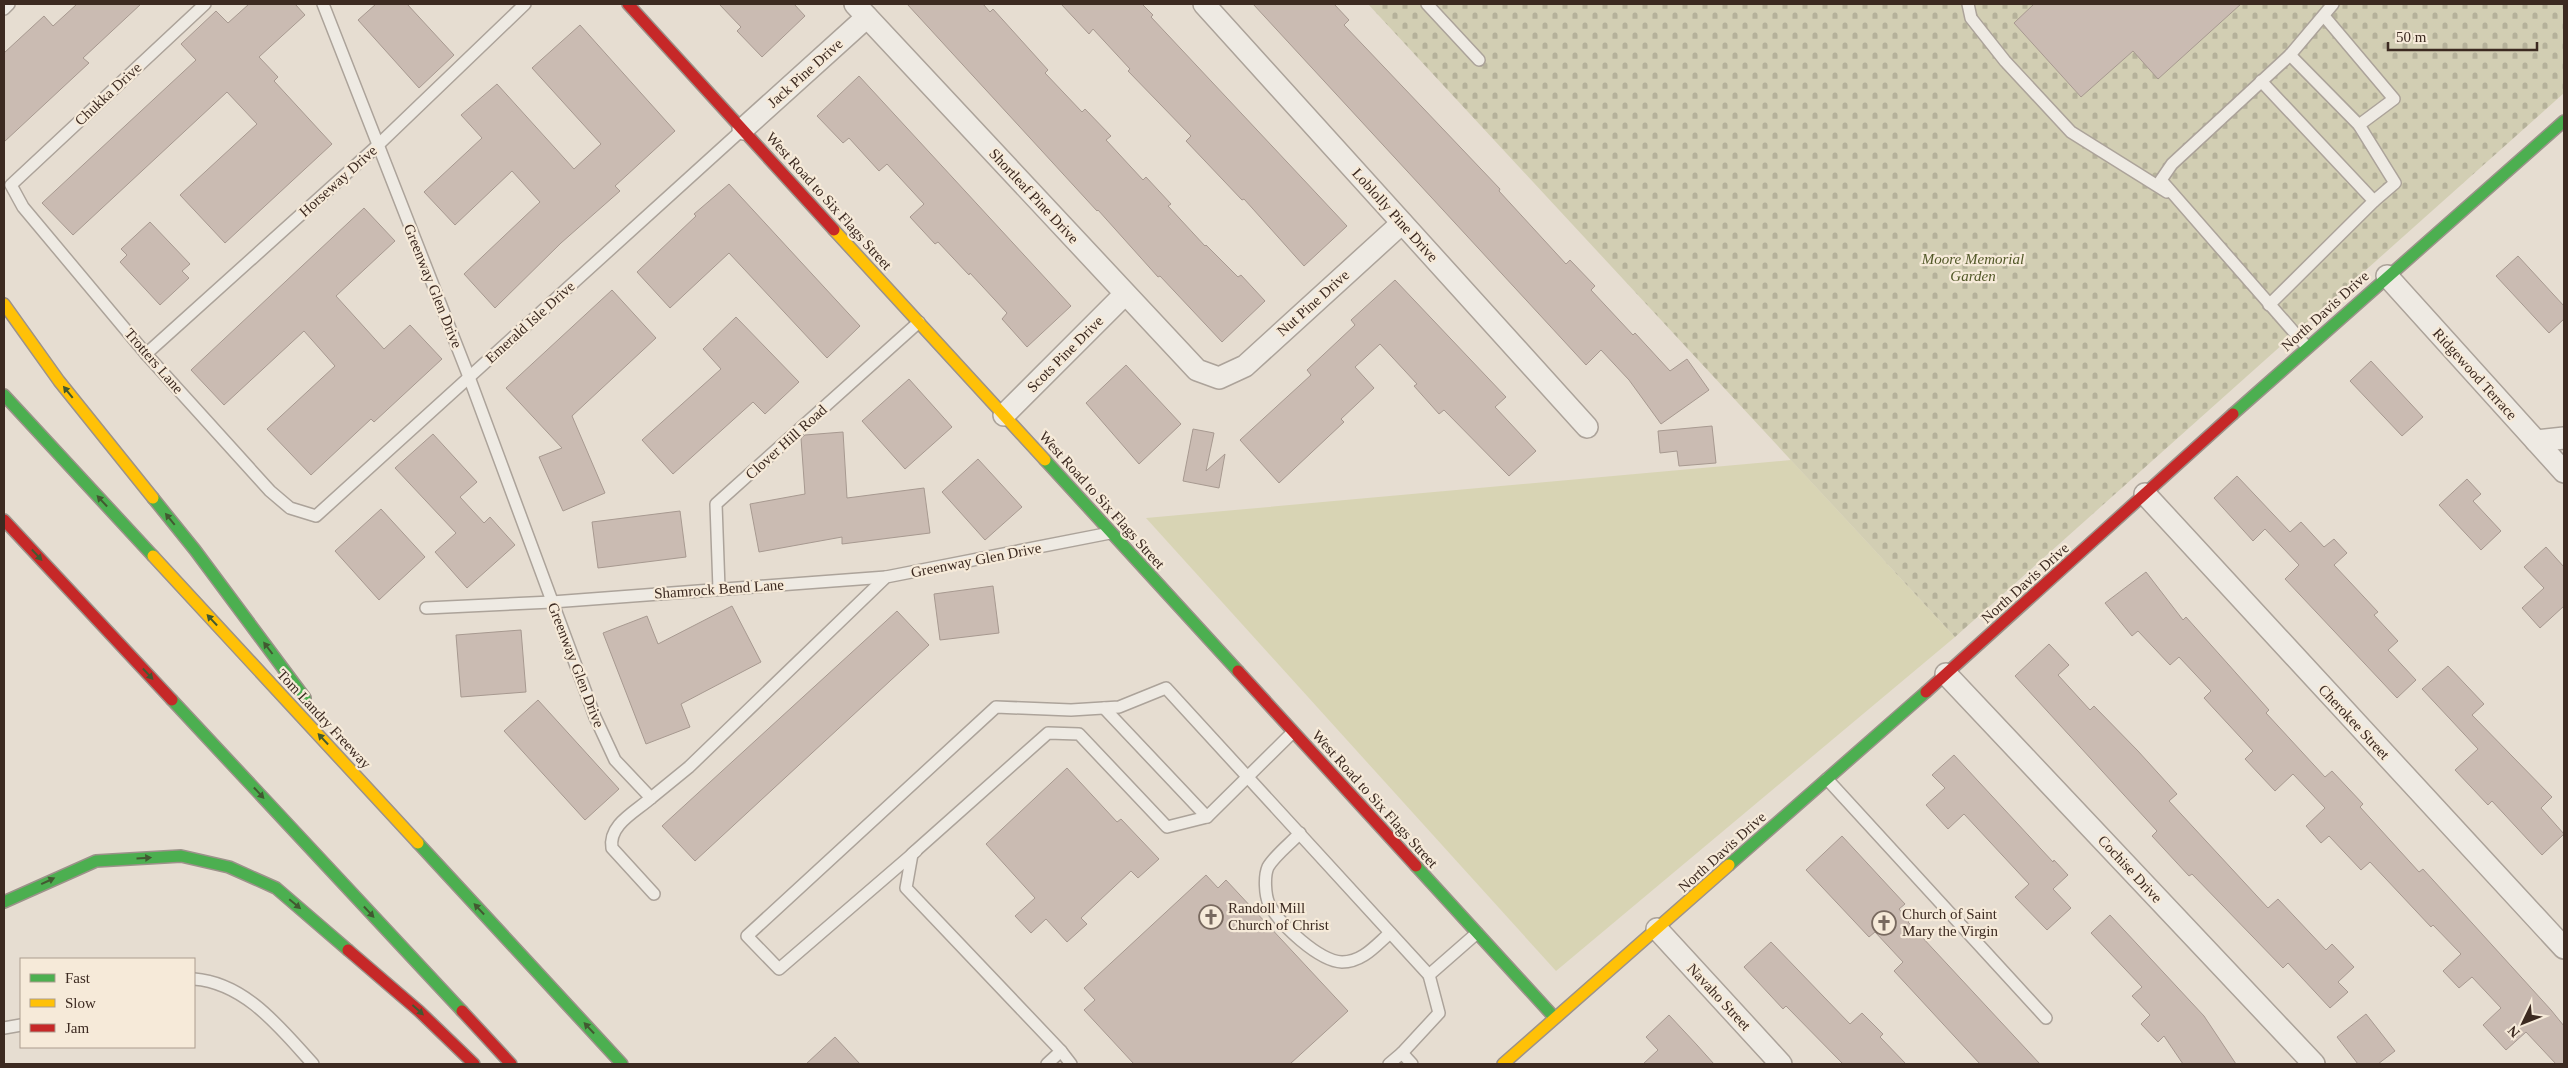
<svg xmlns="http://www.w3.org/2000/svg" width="2568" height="1068" viewBox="0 0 2568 1068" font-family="'Times New Roman',serif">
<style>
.green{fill:#d8d4b4}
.cemetery{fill:url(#cemetery-stones)}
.building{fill:#cabbb2;stroke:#a79990}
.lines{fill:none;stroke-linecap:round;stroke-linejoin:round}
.lane-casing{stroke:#aca39a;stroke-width:14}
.street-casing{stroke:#aca39a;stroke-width:24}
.fast-casing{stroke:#9c928a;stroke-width:14}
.slow-casing{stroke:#9c928a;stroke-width:14}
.jam-casing{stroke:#9c928a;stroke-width:14}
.lane{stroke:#eeeae3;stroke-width:11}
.street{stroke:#eeeae3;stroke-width:21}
.fast{stroke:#4caf50;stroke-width:11}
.slow{stroke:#ffc107;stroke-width:11}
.jam{stroke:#c62828;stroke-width:11}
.oneway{fill:#425931}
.labels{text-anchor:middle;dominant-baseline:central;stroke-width:4.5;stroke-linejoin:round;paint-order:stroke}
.street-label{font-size:15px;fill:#3c2a21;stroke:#f6ead9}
.park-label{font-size:15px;font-style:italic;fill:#525828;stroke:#f6ead9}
.poi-label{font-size:15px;fill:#3c2a21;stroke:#f6ead9;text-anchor:start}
</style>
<defs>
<pattern id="cemetery-stones" width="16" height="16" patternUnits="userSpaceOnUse" patternTransform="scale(1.25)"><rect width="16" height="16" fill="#d2ceb3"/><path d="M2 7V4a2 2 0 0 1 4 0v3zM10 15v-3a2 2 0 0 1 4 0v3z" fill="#b5b19a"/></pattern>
</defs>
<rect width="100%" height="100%" fill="#e6ddd1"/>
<!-- green -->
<polygon class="green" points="1791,460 1955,637 1556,971 1146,518"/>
<!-- cemetery -->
<polygon class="cemetery" points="1368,4 2564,4 2564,93 1955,637"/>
<!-- building -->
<g class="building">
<polygon points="77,4 141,4 83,58 89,63 4,142 4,53 44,16 53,26"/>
<polygon points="249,4 295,4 305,15 259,57 278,77 274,81 332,144 225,243 180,195 257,124 227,92 73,235 42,203 196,60 181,44 216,11 228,23"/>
<polygon points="376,4 407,4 454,55 419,88 358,20"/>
<polygon points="719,4 794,4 805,16 762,57 737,31 741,27"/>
<polygon points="907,4 983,4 990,12 993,9 1048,70 1045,73 1082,112 1085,109 1111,136 1106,140 1143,180 1146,177 1171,204 1168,206 1205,246 1206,245 1238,277 1241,275 1265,301 1222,342 1160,276 1158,277 1098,210 1097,211"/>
<polygon points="1061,4 1142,4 1153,15 1151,17 1347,226 1304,266 1244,199 1242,200 1186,141 1191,136 1128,71 1130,69 1093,29 1089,34"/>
<polygon points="1253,4 1334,4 1349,20 1344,25 1500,189 1499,191 1566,264 1570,260 1595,286 1591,290 1633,335 1635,333 1670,371 1687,359 1709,390 1661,424 1629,380 1601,350 1586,365"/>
<polygon points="2034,4 2241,4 2158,79 2133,51 2081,97 2014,23"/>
<polygon points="580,25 675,131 615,186 620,191 561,243 495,308 464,274 540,202 512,171 455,225 424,192 482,138 461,115 497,84 574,169 601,144 532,68"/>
<polygon points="859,76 1071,306 1027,347 1002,319 1007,313 970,273 969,275 938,242 935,244 910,217 924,204 887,164 879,171 849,138 843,143 817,116"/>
<polygon points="729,184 860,326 827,358 729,253 670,308 637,272 696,216 694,214"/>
<polygon points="364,208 395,241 336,296 384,349 410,325 442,359 374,422 371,419 311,475 267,429 335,366 304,331 224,405 191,370"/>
<polygon points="150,222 190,264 182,271 189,278 160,305 120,262 127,255 121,249"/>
<polygon points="2518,256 2564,306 2564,319 2549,333 2496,276"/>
<polygon points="1395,280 1506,397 1495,407 1536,451 1509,476 1444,410 1439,414 1414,386 1417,384 1380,344 1355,367 1374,388 1341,419 1344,422 1279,483 1240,440 1311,375 1307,370 1355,325 1351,320"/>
<polygon points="612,290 656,338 572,416 605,493 563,511 539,457 562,448 506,388"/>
<polygon points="736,317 799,382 765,414 753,402 673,474 642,440 721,369 703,349"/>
<polygon points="2371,361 2423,417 2402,436 2350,381"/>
<polygon points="1126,365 1181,424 1139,464 1086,403"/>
<polygon points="909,379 952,427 905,469 862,421"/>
<polygon points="1712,426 1716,463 1679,466 1677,451 1660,453 1658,431"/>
<polygon points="1193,429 1214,433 1206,471 1225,454 1219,488 1183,481"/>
<polygon points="843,432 847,498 924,488 930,533 842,544 842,537 759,552 750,504 805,494 801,438 805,435"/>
<polygon points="433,434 477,482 460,497 484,523 490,517 515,545 467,588 435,552 456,533 395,468"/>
<polygon points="978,459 1022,507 985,540 942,492"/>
<polygon points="2237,476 2290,532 2301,522 2324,547 2334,539 2347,553 2334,565 2378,612 2374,615 2398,641 2388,650 2416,680 2397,698 2285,579 2299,565 2265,529 2253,541 2214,498"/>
<polygon points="2467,479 2481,494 2473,501 2501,531 2481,550 2439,505"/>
<polygon points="381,509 425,557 379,600 335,551"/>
<polygon points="680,511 686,557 598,568 592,522"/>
<polygon points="2546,547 2564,567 2564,606 2540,628 2522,608 2544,588 2524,567"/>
<polygon points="2146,572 2183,620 2186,617 2269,710 2266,713 2325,777 2332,771 2363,804 2360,807 2419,872 2423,869 2551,1010 2564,1026 2564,1064 2556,1064 2526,1032 2506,1050 2483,1025 2501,1008 2472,977 2459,988 2443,971 2461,954 2433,925 2431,927 2370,862 2361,870 2329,836 2321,843 2306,826 2325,808 2293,774 2275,791 2245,759 2253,751 2204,698 2211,691 2179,657 2170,665 2138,631 2132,636 2105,603"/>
<polygon points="993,586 999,633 940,640 934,594"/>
<polygon points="732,606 761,662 681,704 690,727 646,744 603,633 647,616 658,644"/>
<polygon points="897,611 929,645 695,861 662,826"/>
<polygon points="521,630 526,692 461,697 456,635"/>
<polygon points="2049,644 2069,665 2058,675 2090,710 2094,706 2138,751 2177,794 2169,801 2268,908 2278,899 2326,950 2332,944 2354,967 2338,982 2348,992 2330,1008 2288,963 2283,968 2192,874 2189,876 2152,836 2157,831 2015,676"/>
<polygon points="2448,666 2484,704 2472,715 2552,797 2541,808 2564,834 2542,855 2492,801 2488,805 2455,770 2478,749 2422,689"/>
<polygon points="538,700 619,789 585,820 504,731"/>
<polygon points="1954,755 2053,862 2054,860 2068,875 2053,889 2071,908 2047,930 2015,897 2029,884 1964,814 1948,829 1926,805 1945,788 1932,775"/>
<polygon points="1067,768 1117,822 1121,819 1159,859 1138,878 1131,871 1081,918 1087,924 1067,942 1046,919 1031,933 1015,916 1035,898 986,844"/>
<polygon points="1842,836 1905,904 1899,909 1909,921 1908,922 2040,1064 1980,1064 1894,971 1903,962 1875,932 1869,937 1806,870"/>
<polygon points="1206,875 1218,888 1226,880 1348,1011 1290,1064 1134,1064 1084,1010 1095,1000 1084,988"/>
<polygon points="2110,915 2204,1016 2236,1064 2183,1064 2164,1036 2158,1042 2141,1024 2150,1015 2132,996 2142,987 2091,933"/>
<polygon points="1771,942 1850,1024 1862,1013 1883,1034 1880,1037 1906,1064 1843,1064 1786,1006 1783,1009 1744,967"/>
<polygon points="2366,1014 2395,1051 2378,1064 2358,1064 2337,1037"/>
<polygon points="1669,1015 1697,1045 1714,1064 1643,1064 1658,1050 1646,1037"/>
<polygon points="835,1037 860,1064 806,1064"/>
</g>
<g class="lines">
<!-- lane casing -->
<g class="lane-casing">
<g id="lane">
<polyline points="205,4 11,185 23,207 146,354 270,491 290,508 316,516 743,129"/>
<polyline points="323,4 469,377 595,717 615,760 651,798 689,767 886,577 1110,533"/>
<polyline points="1427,4 1479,60"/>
<polyline points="1968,4 1971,18 2005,61 2071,132 2167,192"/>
<polyline points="4,9 9,4"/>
<polyline points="2324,16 2394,99 2359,125"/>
<polyline points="2290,55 2359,125 2395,183 2374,201"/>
<polyline points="2261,81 2374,201 2269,305"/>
<polyline points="2307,347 2161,180 2172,164 2290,55 2333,4"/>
<polyline points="146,354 377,146 525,4"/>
<polyline points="719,589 716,504 919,322"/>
<polyline points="426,608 552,602 886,577"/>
<polyline points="1104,708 1207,817"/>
<polyline points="1827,779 2046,1018"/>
<path d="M651 798C635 812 608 825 612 848L654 894"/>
<path d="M1300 833C1291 843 1275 855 1268 867 1264 876 1265 895 1269 904 1280 925 1319 961 1342 962 1363 962 1376 945 1390 933"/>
<polyline points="916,851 779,969 747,936 996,707 1071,710 1119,707 1166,688 1429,975"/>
<path d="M194 979C246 983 281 1029 313 1064"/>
<polyline points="4,1028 21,1025"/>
<polyline points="1061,1051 1071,1064"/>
<polyline points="1402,1053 1439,1013 1429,975 1477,933"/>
<polyline points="1047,1064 1061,1051 906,888 912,854 1048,733 1079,734 1167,827 1207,817 1293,732"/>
<polyline points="1389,1064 1402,1053 1412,1064"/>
</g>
</g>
<!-- street casing -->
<g class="street-casing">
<g id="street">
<polyline points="855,4 1197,370 1219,378 1245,366 1402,223"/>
<polyline points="1204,4 1587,427"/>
<polyline points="743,129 867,17"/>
<polyline points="2387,276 2564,472"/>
<polyline points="1004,415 1125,294"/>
<polyline points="2536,441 2564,438"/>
<polyline points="2145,494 2564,948"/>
<polyline points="1946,674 2314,1064"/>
<polyline points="1657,929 1781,1064"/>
</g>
</g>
<!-- fast casing -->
<g class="fast-casing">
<g id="fast">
<polyline points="4,395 153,556"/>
<polyline points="2233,414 2564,121"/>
<polyline points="1045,460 1238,671"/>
<polyline points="153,498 195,550 305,698"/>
<polyline points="172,700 462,1011"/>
<polyline points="418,843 622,1064"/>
<polyline points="1729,865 1926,692"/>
<polyline points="1416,866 1554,1017"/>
<polyline points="4,902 96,861 181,856 229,867 276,888 348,950"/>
</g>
</g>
<!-- slow casing -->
<g class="slow-casing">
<g id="slow">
<polyline points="834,230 1045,460"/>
<polyline points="4,304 59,381 153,498"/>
<polyline points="153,556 418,843"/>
<polyline points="1503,1064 1729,865"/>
</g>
</g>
<!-- jam casing -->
<g class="jam-casing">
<g id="jam">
<polyline points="628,4 834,230"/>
<polyline points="4,520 172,700"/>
<polyline points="1238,671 1416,866"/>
<polyline points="1926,692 2233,414"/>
<polyline points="348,950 419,1011 474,1064"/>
<polyline points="462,1011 511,1064"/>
</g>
</g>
<!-- lane -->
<use href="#lane" class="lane"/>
<!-- street -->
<use href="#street" class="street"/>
<!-- fast -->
<use href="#fast" class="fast"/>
<!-- slow -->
<use href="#slow" class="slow"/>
<!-- jam -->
<use href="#jam" class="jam"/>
</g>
<!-- one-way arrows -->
<defs><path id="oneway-solid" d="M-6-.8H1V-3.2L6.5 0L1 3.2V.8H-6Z" transform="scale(1.25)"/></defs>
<g class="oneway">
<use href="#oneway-solid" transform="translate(68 392) rotate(-129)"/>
<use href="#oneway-solid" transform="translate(102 501) rotate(-133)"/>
<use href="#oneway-solid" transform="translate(170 519) rotate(-129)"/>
<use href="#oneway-solid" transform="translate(37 555) rotate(47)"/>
<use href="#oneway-solid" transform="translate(212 620) rotate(-133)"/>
<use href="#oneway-solid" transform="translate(268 648) rotate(-127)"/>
<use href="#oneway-solid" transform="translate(148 674) rotate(47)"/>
<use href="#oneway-solid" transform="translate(323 739) rotate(-133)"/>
<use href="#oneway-solid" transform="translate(259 793) rotate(47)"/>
<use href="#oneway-solid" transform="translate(144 858) rotate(-3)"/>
<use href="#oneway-solid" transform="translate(48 881) rotate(-25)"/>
<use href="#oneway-solid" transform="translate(295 904) rotate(40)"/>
<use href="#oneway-solid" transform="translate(479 909) rotate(-133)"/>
<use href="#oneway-solid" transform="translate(369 912) rotate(47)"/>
<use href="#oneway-solid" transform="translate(418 1010) rotate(42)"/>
<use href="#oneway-solid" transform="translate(589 1028) rotate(-133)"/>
</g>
<!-- icons -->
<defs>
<g id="church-ring" transform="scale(1.25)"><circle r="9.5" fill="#f6ead9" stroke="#78695f" stroke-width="1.5"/><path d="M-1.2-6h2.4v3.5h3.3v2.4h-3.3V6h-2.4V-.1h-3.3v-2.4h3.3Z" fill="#78695f"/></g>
</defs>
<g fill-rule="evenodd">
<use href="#church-ring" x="1211" y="917"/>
<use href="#church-ring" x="1884" y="923"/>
</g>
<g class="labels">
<!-- street labels -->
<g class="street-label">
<text transform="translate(805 73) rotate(-42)">Jack Pine Drive</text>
<text transform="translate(108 94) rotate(-43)">Chukka Drive</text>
<text transform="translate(338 181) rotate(-42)">Horseway Drive</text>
<text transform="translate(1034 196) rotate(47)">Shortleaf Pine Drive</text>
<text transform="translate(829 201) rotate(48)">West Road to Six Flags Street</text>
<text transform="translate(1395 215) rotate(48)">Loblolly Pine Drive</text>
<text transform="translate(433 286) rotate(68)">Greenway Glen Drive</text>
<text transform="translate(1313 303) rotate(-42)">Nut Pine Drive</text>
<text transform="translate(2325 311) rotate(-42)">North Davis Drive</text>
<text transform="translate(530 322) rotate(-42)">Emerald Isle Drive</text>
<text transform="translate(1065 354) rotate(-45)">Scots Pine Drive</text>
<text transform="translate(154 361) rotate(49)">Trotters Lane</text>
<text transform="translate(2475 374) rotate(48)">Ridgewood Terrace</text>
<text transform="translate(786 442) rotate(-42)">Clover Hill Road</text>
<text transform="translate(1102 500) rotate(48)">West Road to Six Flags Street</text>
<text transform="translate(976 560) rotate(-11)">Greenway Glen Drive</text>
<text transform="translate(2025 583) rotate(-42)">North Davis Drive</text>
<text transform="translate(719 589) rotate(-4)">Shamrock Bend Lane</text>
<text transform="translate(576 665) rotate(69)">Greenway Glen Drive</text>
<text transform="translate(324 719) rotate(47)">Tom Landry Freeway</text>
<text transform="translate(2354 722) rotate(47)">Cherokee Street</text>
<text transform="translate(1375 799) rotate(48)">West Road to Six Flags Street</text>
<text transform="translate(1722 852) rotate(-42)">North Davis Drive</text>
<text transform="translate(2130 869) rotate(47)">Cochise Drive</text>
<text transform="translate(1719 997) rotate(47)">Navaho Street</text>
</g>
<!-- park labels -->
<g class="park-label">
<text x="1973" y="259">Moore Memorial<tspan x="1973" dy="17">Garden</tspan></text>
</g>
<!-- poi labels -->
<g class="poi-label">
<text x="1228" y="908">Randoll Mill<tspan x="1228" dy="17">Church of Christ</tspan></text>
<text x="1902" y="914">Church of Saint<tspan x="1902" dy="17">Mary the Virgin</tspan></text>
</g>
</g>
<!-- border -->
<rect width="2568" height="1068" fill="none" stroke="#3c2a21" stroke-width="10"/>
<!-- legend -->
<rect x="20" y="958" width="175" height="90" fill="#f6ead9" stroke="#ac9d8f"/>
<rect x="30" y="974" width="25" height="8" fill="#4caf50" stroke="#ac9d8f"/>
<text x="65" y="983" font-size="15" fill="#3c2a21">Fast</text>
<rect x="30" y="999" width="25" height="8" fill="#ffc107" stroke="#ac9d8f"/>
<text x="65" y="1008" font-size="15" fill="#3c2a21">Slow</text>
<rect x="30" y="1024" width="25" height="8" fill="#c62828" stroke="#ac9d8f"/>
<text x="65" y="1033" font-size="15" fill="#3c2a21">Jam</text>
<!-- north arrow -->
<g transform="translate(2523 1023) rotate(227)" stroke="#f6ead9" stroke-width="4" paint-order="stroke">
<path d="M0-4L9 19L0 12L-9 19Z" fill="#3c2a21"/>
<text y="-8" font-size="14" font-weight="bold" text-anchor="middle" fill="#3c2a21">N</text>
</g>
<!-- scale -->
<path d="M2388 42v8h149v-8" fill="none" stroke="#3c2a21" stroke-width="2.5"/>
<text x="2396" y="42" font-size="15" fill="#3c2a21" stroke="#f6ead9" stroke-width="4" paint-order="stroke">50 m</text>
</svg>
